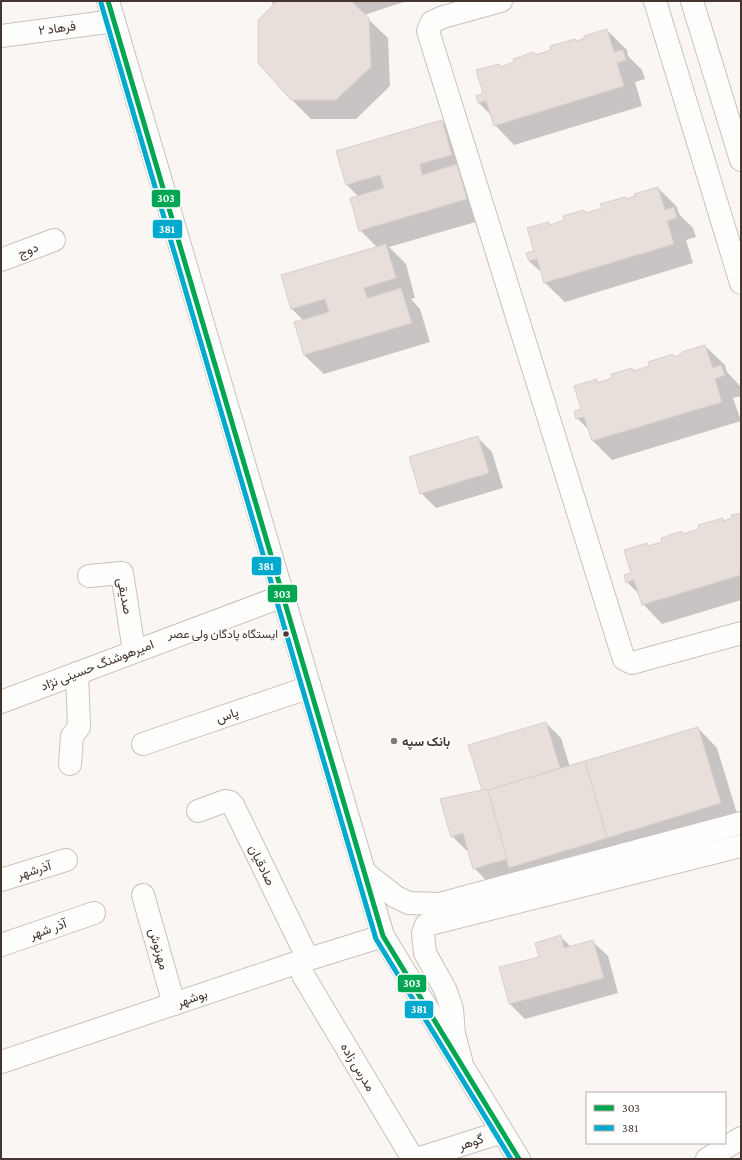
<svg xmlns="http://www.w3.org/2000/svg" width="742" height="1160" viewBox="0 0 742 1160" font-family="'Crimson Pro',Vazirmatn,serif">
<style>
.shadow{fill:#0003}
.building{fill:#e8deda;stroke:#d8d0cb}
.lines{fill:none;stroke-linecap:round;stroke-linejoin:round}
.minor-casing{stroke:#cac1be;stroke-width:24}
.major-casing{stroke:#cac1be;stroke-width:24}
.minor{stroke:#fefefd;stroke-width:22}
.major{stroke:#fefefd;stroke-width:22}
.bus-1-casing{stroke:#fff;stroke-width:8}
.bus-2-casing{stroke:#fff;stroke-width:8}
.bus-1{stroke:#00a651;stroke-width:5}
.bus-2{stroke:#00a9ce;stroke-width:5}
.bus-dot{fill:#44352e;stroke:#fff;stroke-width:1.5}
.poi-dot{fill:#847973;stroke:#fff;stroke-width:1.5}
.labels{text-anchor:middle;dominant-baseline:central;stroke-width:3.5;stroke-linejoin:round;paint-order:stroke}
.bus-label{font-size:12px;fill:#44352e;stroke:#fff;text-anchor:end}
.street-label{font-size:13px;fill:#44352e;stroke:#fff}
.poi-label{font-size:13px;font-weight:bold;fill:#44352e;stroke:#fff;text-anchor:start}
.line-badge{stroke:#fff;stroke-width:1.5}
.badge-label{font-size:11px;text-anchor:middle;font-weight:bold;fill:#fff}
</style>
<rect width="100%" height="100%" fill="#faf6f4"/>
<!-- shadow -->
<g class="shadow">
<polygon points="272,1 407,1 364,15 388,38 390,86 356,119 311,119 291,99"/>
<polygon points="607,30 627,50 628,56 642,70 645,79 635,82 642,106 514,145 495,125 492,116 479,103 477,96 485,94 498,65 501,67 515,63 534,53 536,56"/>
<polygon points="442,121 461,140 486,219 389,247 406,264 415,298 411,299 420,309 430,342 324,374 304,355 303,320 292,309 377,247 360,230 359,197 347,185 338,152"/>
<polygon points="658,188 677,207 679,214 693,228 696,237 686,240 693,263 565,302 545,283 542,273 529,261 535,252 549,223 551,225 565,221 584,211 587,213 603,209 625,198 627,200"/>
<polygon points="705,346 725,365 727,372 740,386 741,396 733,398 741,421 612,460 593,441 590,431 577,418 582,410 596,380 599,383 613,379 632,369 634,371 651,366 673,356 675,358"/>
<polygon points="477,437 492,452 503,488 436,508 421,493"/>
<polygon points="741,514 741,600 662,624 643,604 640,595 627,582 632,573 646,544 649,546 701,530 723,519 725,521 733,519"/>
<polygon points="546,723 561,738 570,767 698,728 717,748 740,823 489,883 474,868 469,850 467,851 452,836 483,791"/>
<polygon points="560,936 571,947 592,941 608,956 618,993 525,1019 510,1004 500,968 540,957"/>
</g>
<!-- building -->
<g class="building">
<polygon points="277,1 351,1 369,18 371,67 336,100 291,100 258,63 258,20"/>
<polygon points="607,29 614,52 623,50 626,60 617,63 624,86 494,126 486,101 478,103 476,96 483,93 476,70 499,64 500,67 514,62 513,59 534,52 535,55 551,50 550,46 575,39 576,41 584,39 584,36"/>
<polygon points="442,120 452,155 420,164 422,175 457,164 467,199 359,231 350,198 384,188 380,175 346,185 336,151"/>
<polygon points="658,187 665,210 674,207 677,218 667,221 674,244 544,283 537,259 529,261 526,253 534,251 527,228 549,222 550,225 564,220 563,216 584,210 585,213 602,208 600,204 625,197 626,199 635,196 634,194"/>
<polygon points="386,244 396,278 364,288 367,298 401,288 412,323 304,355 294,322 329,312 325,299 291,309 281,275"/>
<polygon points="705,345 713,368 721,365 725,375 715,379 722,402 592,441 584,417 576,419 574,411 581,409 574,386 597,379 597,383 612,378 611,374 632,368 633,371 649,366 648,362 673,354 674,357 682,354 682,352"/>
<polygon points="478,436 489,473 420,494 409,457"/>
<polygon points="741,513 741,575 642,605 634,580 626,583 624,575 631,573 624,550 647,543 647,546 662,542 661,538 682,531 683,534 699,529 698,525 723,518 723,521 732,518 731,515"/>
<polygon points="546,722 560,768 488,790 482,790 468,745"/>
<polygon points="698,727 721,803 607,838 585,761"/>
<polygon points="585,761 607,838 509,868 488,790"/>
<polygon points="482,790 488,790 507,859 473,869 463,833 451,837 440,799"/>
<polygon points="561,935 564,948 593,940 604,978 509,1004 499,967 539,957 535,943"/>
</g>
<g class="lines">
<!-- minor casing -->
<g class="minor-casing">
<g id="minor">
<polyline points="501,1 443,17 432,22 428,31 620,647 624,659 632,663 741,633"/>
<polyline points="655,1 741,283"/>
<polyline points="692,1 741,160"/>
<polyline points="1,36 114,21"/>
<polyline points="1,260 54,240"/>
<polyline points="89,576 122,573 134,651"/>
<polyline points="1,702 283,596"/>
<polyline points="143,744 310,687"/>
<polyline points="70,764 72,736 79,727 77,673"/>
<polyline points="198,811 225,801 230,802 233,805 308,959"/>
<polyline points="364,872 396,897 409,903 439,904 741,823"/>
<polyline points="1,880 66,860"/>
<polyline points="143,895 174,1004"/>
<polyline points="1,945 94,913"/>
<polyline points="303,975 413,1159"/>
<polyline points="461,1060 454,1034 452,1009 445,989 425,953 423,933 426,925 741,846"/>
<polyline points="1,1062 296,963 383,936"/>
<polyline points="417,1159 502,1132"/>
<polyline points="707,1159 741,1138"/>
</g>
</g>
<!-- major casing -->
<g class="major-casing">
<polyline id="major" points="108,1 383,936 519,1159"/>
</g>
<!-- minor -->
<use href="#minor" class="minor"/>
<!-- major -->
<use href="#major" class="major"/>
<!-- bus-1 casing -->
<g class="bus-1-casing">
<polyline id="bus-1" points="108,1 383,936 519,1159"/>
</g>
<!-- bus-2 casing -->
<g class="bus-2-casing">
<polyline id="bus-2" points="101,3 376,939 511,1159"/>
</g>
<!-- bus-1 -->
<use href="#bus-1" class="bus-1"/>
<!-- bus-2 -->
<use href="#bus-2" class="bus-2"/>
</g>
<!-- markers -->
<circle class="bus-dot" cx="286" cy="634" r="3.5"/>
<circle class="poi-dot" cx="394" cy="741" r="4"/>
<g class="labels">
<!-- bus labels -->
<g class="bus-label">
<text x="278" y="634">ایستگاه پادگان ولی عصر</text>
</g>
<!-- street labels -->
<g class="street-label">
<text transform="translate(57 28) rotate(-8)">فرهاد ۲</text>
<text transform="translate(28 250) rotate(-21)">دوج</text>
<text transform="translate(125 596) rotate(79)">صدیقی</text>
<text transform="translate(97 665) rotate(-21)">امیرهوشنگ حسینی نژاد</text>
<text transform="translate(227 715) rotate(-19)">پاس</text>
<text transform="translate(262 865) rotate(64)">صادقیان</text>
<text transform="translate(34 870) rotate(-17)">آذرشهر</text>
<text transform="translate(48 929) rotate(-19)">آذر شهر</text>
<text transform="translate(159 949) rotate(74)">مهرنوش</text>
<text transform="translate(192 998) rotate(-19)">بوشهر</text>
<text transform="translate(358 1067) rotate(59)">مدرس زاده</text>
<text transform="translate(471 1142) rotate(-18)">گوهر</text>
</g>
<!-- poi labels -->
<g class="poi-label">
<text x="402" y="741">بانک سپه</text>
</g>
</g>
<g class="line-badge">
<rect x="151" y="189" width="30" height="19" rx="4" fill="#00a651"/>
<rect x="152" y="219" width="31" height="20" rx="4" fill="#00a9ce"/>
<rect x="251" y="556" width="31" height="20" rx="4" fill="#00a9ce"/>
<rect x="267" y="584" width="31" height="19" rx="4" fill="#00a651"/>
<rect x="397" y="974" width="30" height="19" rx="4" fill="#00a651"/>
<rect x="404" y="1000" width="30" height="19" rx="4" fill="#00a9ce"/>
</g>
<g class="badge-label">
<text x="166" y="202">303</text>
<text x="167" y="233">381</text>
<text x="266" y="570">381</text>
<text x="282" y="598">303</text>
<text x="412" y="987">303</text>
<text x="419" y="1013">381</text>
</g>
<!-- border -->
<rect width="742" height="1160" fill="none" stroke="#44352e" stroke-width="4"/>
<!-- legend -->
<rect x="586" y="1092" width="140" height="52" fill="#ffffff" stroke="#b4aeab"/>
<rect x="594" y="1105" width="20" height="6" fill="#00a651" stroke="#b4aeab"/>
<text x="622" y="1112" font-size="12" fill="#44352e">303</text>
<rect x="594" y="1125" width="20" height="6" fill="#00a9ce" stroke="#b4aeab"/>
<text x="622" y="1132" font-size="12" fill="#44352e">381</text>
</svg>
